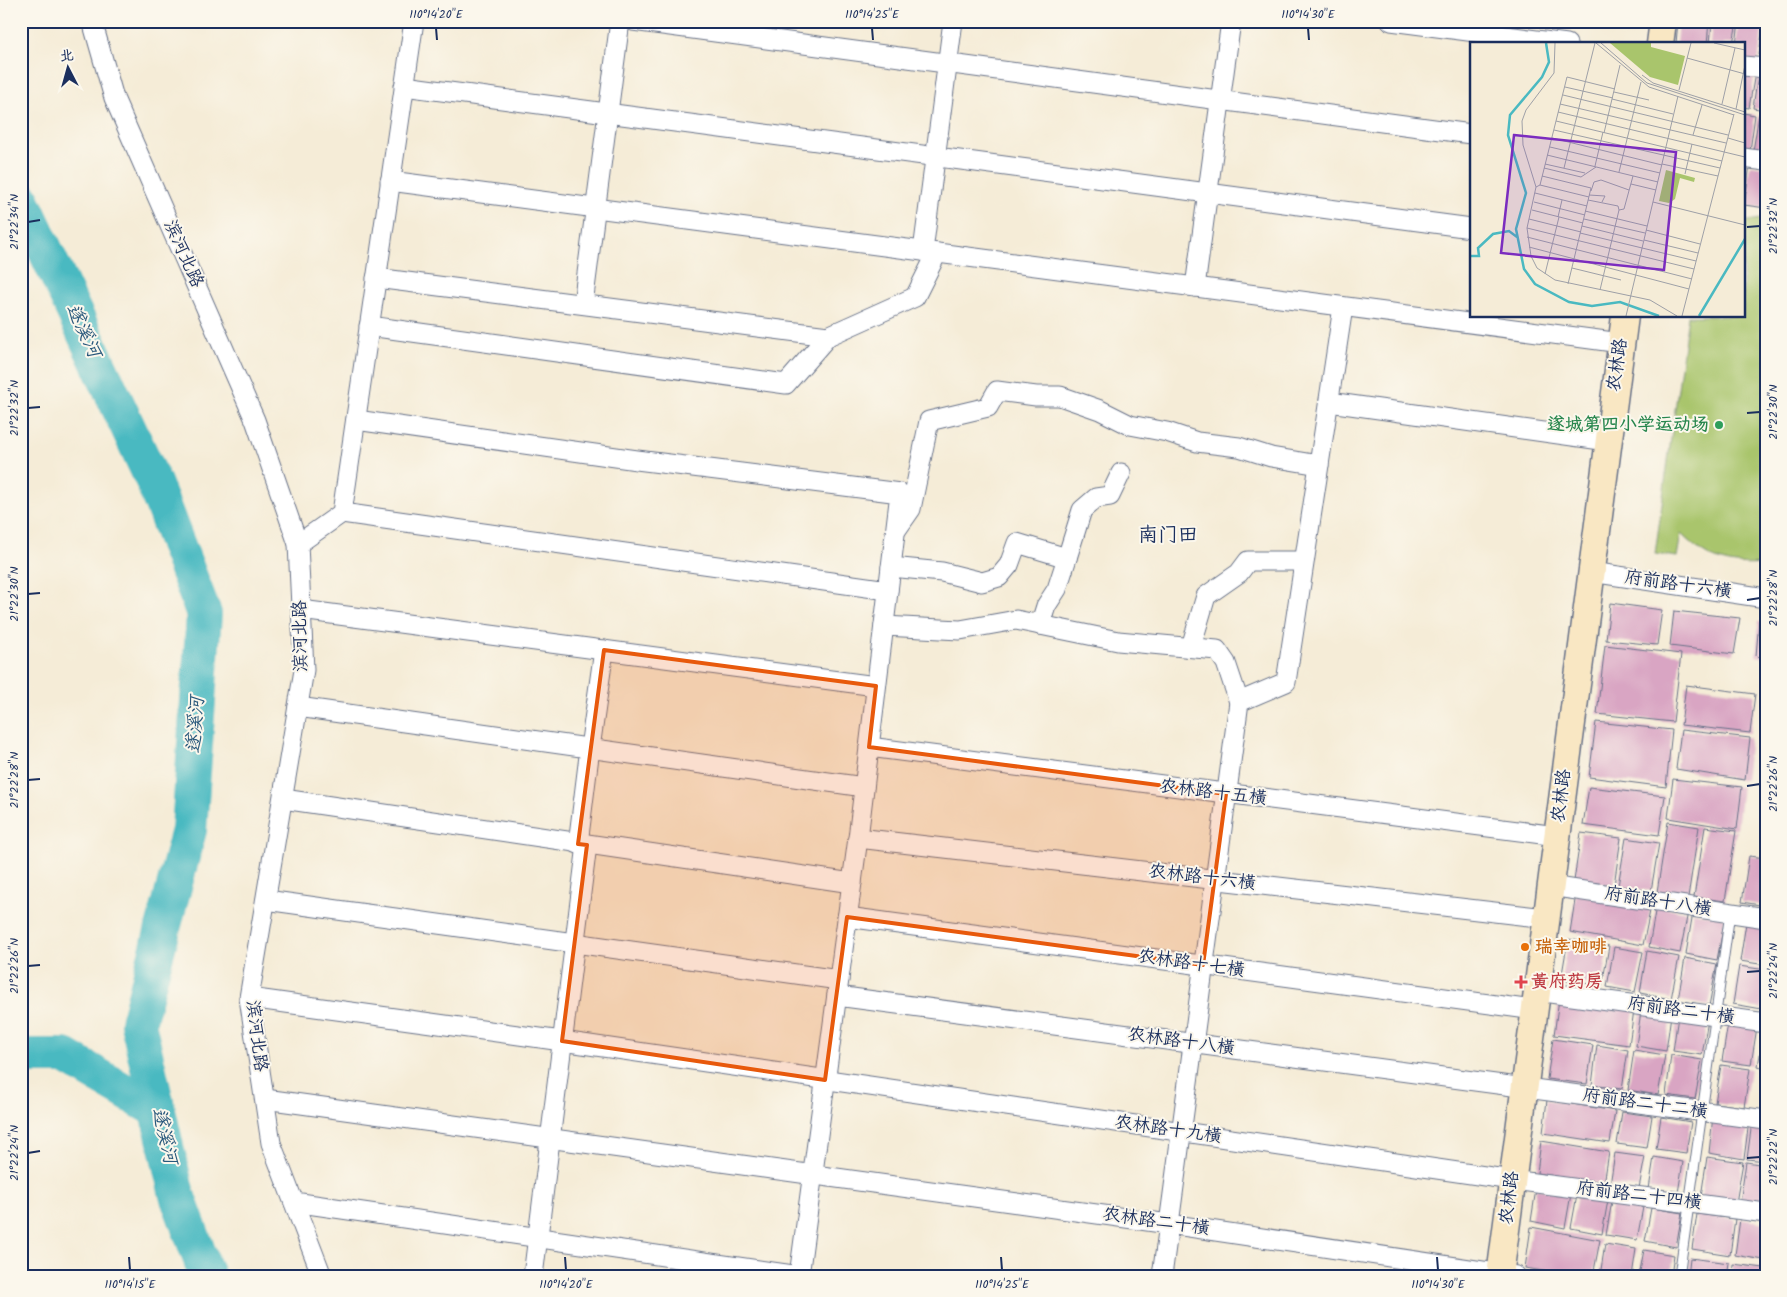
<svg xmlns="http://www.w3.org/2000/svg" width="1787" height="1297" viewBox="0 0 1787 1297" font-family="Kalam,'LXGW WenKai TC',sans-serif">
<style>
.green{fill:#a9c56c;stroke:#627a65}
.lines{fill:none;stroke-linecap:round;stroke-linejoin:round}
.river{stroke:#4ab9c1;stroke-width:36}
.building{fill:#d9a5c3}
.lane-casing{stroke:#677188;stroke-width:11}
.street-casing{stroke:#677188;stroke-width:21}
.secondary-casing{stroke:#677188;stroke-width:29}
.lane{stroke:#fff;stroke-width:9}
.street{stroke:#fff;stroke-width:19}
.secondary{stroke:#f9e7c3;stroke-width:26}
.marked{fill:#e8590c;fill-opacity:0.2;stroke:#e8590c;stroke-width:4;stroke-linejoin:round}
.ticks{fill:none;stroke:#1b2f5e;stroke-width:2}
.leisure-dot{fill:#2e9e5b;stroke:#fbf7ec;stroke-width:2}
.food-dot{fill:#e8710a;stroke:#fbf7ec;stroke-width:2}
.health-dot{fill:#e0444e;stroke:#fbf7ec;stroke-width:2}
.labels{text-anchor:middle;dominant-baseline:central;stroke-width:4;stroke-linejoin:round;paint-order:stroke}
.street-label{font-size:18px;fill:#1b2f5e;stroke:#fbf7ec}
.leisure-label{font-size:18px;font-weight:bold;fill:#27864d;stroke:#fbf7ec;text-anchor:end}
.food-label{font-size:18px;font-weight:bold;fill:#c56008;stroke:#fbf7ec;text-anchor:start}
.health-label{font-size:18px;font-weight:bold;fill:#be3a42;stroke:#fbf7ec;text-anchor:start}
.water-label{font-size:19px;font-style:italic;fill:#29587c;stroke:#fbf7ec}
.quarter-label{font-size:20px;fill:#1b2f5e;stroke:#fbf7ec}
.inset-river{fill:none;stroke:#4ab9c1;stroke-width:2.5}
.inset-road{fill:none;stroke:#9ea0a7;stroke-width:1}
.view{fill:#7b2cbf;fill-opacity:0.15;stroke:#7b2cbf;stroke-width:2.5}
.inset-edge{fill:none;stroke:#1b2f5e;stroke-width:2.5}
.neatline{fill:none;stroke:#1b2f5e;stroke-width:2}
.ticks-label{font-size:12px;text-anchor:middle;fill:#1b2f5e}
</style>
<rect width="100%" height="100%" fill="#fbf7ec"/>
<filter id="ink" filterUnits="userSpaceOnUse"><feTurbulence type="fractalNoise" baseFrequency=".02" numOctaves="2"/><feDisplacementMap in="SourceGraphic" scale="10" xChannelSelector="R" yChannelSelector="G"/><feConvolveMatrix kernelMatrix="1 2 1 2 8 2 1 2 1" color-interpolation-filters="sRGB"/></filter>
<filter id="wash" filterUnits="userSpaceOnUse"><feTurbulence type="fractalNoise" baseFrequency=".0096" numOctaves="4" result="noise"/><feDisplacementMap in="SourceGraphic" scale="20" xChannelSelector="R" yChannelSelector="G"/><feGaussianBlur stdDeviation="1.12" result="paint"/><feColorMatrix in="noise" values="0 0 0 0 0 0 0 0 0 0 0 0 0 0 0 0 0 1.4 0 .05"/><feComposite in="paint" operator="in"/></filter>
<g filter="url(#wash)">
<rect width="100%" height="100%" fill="#f5ecd7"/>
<!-- green -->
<path class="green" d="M1766 218V564C1726 567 1709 561 1681 534L1677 557 1655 554 1688 316H1743V222Z"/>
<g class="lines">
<!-- river -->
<g class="river">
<polyline points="21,198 154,483 204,614 189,830 138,1023 177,1195 207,1276"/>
<polyline points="21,1056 65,1056 158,1111"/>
</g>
</g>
<g id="blocks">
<!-- building -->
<g class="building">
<polygon points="1678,21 1709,21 1707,44 1676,44"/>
<polygon points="1712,21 1737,21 1733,44 1710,44"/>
<polygon points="1739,22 1763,25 1758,62 1743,60 1743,44 1736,44"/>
<polygon points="1743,71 1755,73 1749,108 1743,107"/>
<polygon points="1758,73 1766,74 1766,110 1753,108"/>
<polygon points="1743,113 1755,115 1750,151 1743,150"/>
<polygon points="1759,115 1766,116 1766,152 1753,151"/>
<polygon points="1750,165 1766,167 1766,208 1744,205"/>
<polygon points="1610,603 1662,610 1657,645 1606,640"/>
<polygon points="1674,611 1740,618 1734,654 1670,646"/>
<polygon points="1759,621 1766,622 1766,658 1756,656"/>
<polygon points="1605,645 1681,654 1673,722 1597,714"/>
<polygon points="1686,685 1755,694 1750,733 1681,725"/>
<polygon points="1596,722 1672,730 1666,787 1589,777"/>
<polygon points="1681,730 1750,738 1745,780 1676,769"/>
<polygon points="1673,779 1742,787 1737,829 1668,818"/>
<polygon points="1589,787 1665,796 1659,835 1583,825"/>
<polygon points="1668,822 1699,827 1688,897 1657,892"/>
<polygon points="1705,827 1736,831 1725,901 1694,897"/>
<polygon points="1581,833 1621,838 1614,885 1574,881"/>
<polygon points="1626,838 1659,843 1651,891 1618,886"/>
<polygon points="1749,856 1766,858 1766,906 1742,902"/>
<polygon points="1576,894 1651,906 1643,945 1570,932"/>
<polygon points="1656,906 1688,912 1680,953 1649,947"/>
<polygon points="1693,912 1725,918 1717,960 1686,954"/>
<polygon points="1746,923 1766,926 1766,965 1740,961"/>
<polygon points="1568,939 1609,946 1602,986 1561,980"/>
<polygon points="1614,947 1643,952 1635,992 1607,987"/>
<polygon points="1647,951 1679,957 1671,999 1640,993"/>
<polygon points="1685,958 1717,964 1709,1006 1678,1000"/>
<polygon points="1739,966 1766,970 1766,984 1762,1009 1733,1004"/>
<polygon points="1559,999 1634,1010 1629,1045 1554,1035"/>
<polygon points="1641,1011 1671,1015 1666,1051 1636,1046"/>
<polygon points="1678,1016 1708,1020 1702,1055 1673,1051"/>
<polygon points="1728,1023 1757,1027 1751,1065 1722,1061"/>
<polygon points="1765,1026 1766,1026 1766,1068 1758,1066"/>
<polygon points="1553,1039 1593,1045 1587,1084 1547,1079"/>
<polygon points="1597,1045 1628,1050 1622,1089 1592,1085"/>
<polygon points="1634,1050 1665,1055 1658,1095 1628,1090"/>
<polygon points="1671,1055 1702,1060 1695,1099 1666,1095"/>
<polygon points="1721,1065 1750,1069 1744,1107 1715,1103"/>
<polygon points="1547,1100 1615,1111 1610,1143 1543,1133"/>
<polygon points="1622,1112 1652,1116 1647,1148 1617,1144"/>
<polygon points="1713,1116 1749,1121 1744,1159 1709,1153"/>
<polygon points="1661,1117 1691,1122 1686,1153 1656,1149"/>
<polygon points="1752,1122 1766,1124 1766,1161 1747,1159"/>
<polygon points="1541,1141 1609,1152 1604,1184 1537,1173"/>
<polygon points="1615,1153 1645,1157 1639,1188 1610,1185"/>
<polygon points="1654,1157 1683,1162 1678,1193 1649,1189"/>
<polygon points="1707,1157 1743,1162 1736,1203 1701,1197"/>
<polygon points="1746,1162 1766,1165 1766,1207 1740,1203"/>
<polygon points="1536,1189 1571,1194 1565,1228 1531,1221"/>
<polygon points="1577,1195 1608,1200 1602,1234 1571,1228"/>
<polygon points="1612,1201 1643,1207 1637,1240 1606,1235"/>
<polygon points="1651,1208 1682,1213 1676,1247 1645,1241"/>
<polygon points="1697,1214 1735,1219 1730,1255 1692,1249"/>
<polygon points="1740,1219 1766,1223 1764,1260 1735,1255"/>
<polygon points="1531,1227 1600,1240 1593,1276 1573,1276 1525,1268"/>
<polygon points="1605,1244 1636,1249 1632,1276 1600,1276"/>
<polygon points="1644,1250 1674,1255 1671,1276 1639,1276"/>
<polygon points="1690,1258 1729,1263 1727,1276 1688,1276"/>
<polygon points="1733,1264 1764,1268 1763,1276 1732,1276"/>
</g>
</g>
</g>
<g filter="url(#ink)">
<use href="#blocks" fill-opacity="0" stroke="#677188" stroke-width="1"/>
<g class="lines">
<!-- lane casing -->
<g class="lane-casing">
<polyline id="lane" points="1679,1276 1730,913"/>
</g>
<!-- street casing -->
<g class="street-casing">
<g id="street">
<polyline points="92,21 114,98 255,420 298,544 304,670 249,998 271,1143 322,1276"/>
<polyline points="633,21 1471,134"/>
<polyline points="1391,21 1567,44"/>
<polyline points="1743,66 1766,68"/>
<polyline points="404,86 1471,228"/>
<polyline points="1743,158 1766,161"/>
<polyline points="390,181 1621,343"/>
<polyline points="923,251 953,21"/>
<polyline points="376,278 828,336"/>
<polyline points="1195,287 1231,21"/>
<polyline points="583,304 620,21"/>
<polyline points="369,326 786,384 828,336 915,297 937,253"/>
<polyline points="1329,402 1608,441"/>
<polyline points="356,420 637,460 900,493 858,838 799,1276"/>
<polyline points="342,513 888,590"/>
<polyline points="897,529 911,509 929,421 988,407 997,391 1036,396 1060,396 1100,410 1130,425 1167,432 1197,442 1239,447 1271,457 1319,465"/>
<polyline points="298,544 342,513 414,21"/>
<polyline points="1067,558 1082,510 1096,498 1110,496 1121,473"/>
<polyline points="891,567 942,572 982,582 999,577 1009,565 1017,543 1067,558 1057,589 1046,606 1040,625"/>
<polyline points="1591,572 1766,598"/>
<polyline points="301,610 876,686"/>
<polyline points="884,626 960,630 1016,620 1118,641 1217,650 1226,663 1239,702"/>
<polyline points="1191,647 1206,596 1239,573 1248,561 1304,561"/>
<polyline points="298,707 864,787"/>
<polyline points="869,747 1557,836"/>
<polyline points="283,799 852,883"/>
<polyline points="858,838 1546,918"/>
<polyline points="578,844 590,748 604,650"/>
<polyline points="1550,886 1766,918"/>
<polyline points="266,900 839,980"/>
<polyline points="847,917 1534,1010"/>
<polyline points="1536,991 1766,1023"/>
<polyline points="837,996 1766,1120"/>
<polyline points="249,998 562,1041 1512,1180 1766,1213"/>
<polyline points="265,1099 1169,1224 1516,1276"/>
<polyline points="294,1202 800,1276"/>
<polyline points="533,1276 587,845"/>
<polyline points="1162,1276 1239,702 1286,682 1343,307"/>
</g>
</g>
<!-- secondary casing -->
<g class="secondary-casing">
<g id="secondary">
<polyline points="1660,44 1663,21"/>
<polyline points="1500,1276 1625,316"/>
</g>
</g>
<!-- lane -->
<use href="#lane" class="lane"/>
<!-- street -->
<use href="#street" class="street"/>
<!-- secondary -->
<use href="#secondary" class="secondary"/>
</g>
</g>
<!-- marked area -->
<path class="marked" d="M604 650 876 686 869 747 1226 794 1203 965 847 917 825 1080 562 1041 587 845 578 844Z"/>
<!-- ticks -->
<path class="ticks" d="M436 28 437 40M872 28 873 40M1308 28 1309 40M28 222 40 220M1747 227 1760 226M28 408 40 407M1747 413 1760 412M28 594 40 593M1747 600 1760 598M28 780 40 779M1747 786 1760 784M28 966 40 965M1747 972 1760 971M28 1153 40 1151M1747 1158 1760 1157M129 1257 130 1270M565 1257 566 1270M1001 1257 1002 1270M1437 1257 1438 1270"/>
<!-- markers -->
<circle class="leisure-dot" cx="1719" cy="425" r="5"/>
<circle class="food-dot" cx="1525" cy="947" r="5"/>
<path class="health-dot" d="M1518.5 974.5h5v5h5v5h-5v5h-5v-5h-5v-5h5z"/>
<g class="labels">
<!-- street labels -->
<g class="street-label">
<text transform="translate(183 254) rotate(66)">滨河北路</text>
<text transform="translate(1618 365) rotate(-82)">农林路</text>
<text transform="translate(1678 585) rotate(8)">府前路十六横</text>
<text transform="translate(301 636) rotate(-91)">滨河北路</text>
<text transform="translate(1213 793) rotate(7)">农林路十五横</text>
<text transform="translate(1562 796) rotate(-83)">农林路</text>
<text transform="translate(1202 878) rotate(7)">农林路十六横</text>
<text transform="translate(1658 902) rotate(9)">府前路十八横</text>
<text transform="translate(1191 964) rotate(8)">农林路十七横</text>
<text transform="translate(1681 1011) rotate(8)">府前路二十横</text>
<text transform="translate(256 1036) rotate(83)">滨河北路</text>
<text transform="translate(1181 1042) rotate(8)">农林路十八横</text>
<text transform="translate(1645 1104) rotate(8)">府前路二十二横</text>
<text transform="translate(1168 1130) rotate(8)">农林路十九横</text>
<text transform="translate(1639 1196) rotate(7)">府前路二十四横</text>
<text transform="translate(1510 1198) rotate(-83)">农林路</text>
<text transform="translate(1156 1222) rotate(8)">农林路二十横</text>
</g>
<!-- leisure labels -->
<g class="leisure-label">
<text x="1709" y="425">遂城第四小学运动场</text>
</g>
<!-- food labels -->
<g class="food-label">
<text x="1535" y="947">瑞幸咖啡</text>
</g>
<!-- health labels -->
<g class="health-label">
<text x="1531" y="982">黄府药房</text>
</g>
<!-- water labels -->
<g class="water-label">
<text transform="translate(83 331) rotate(65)">遂溪河</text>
<text transform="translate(196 725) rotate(-86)">遂溪河</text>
<text transform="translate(164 1136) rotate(77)">遂溪河</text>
</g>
<!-- quarter labels -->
<g class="quarter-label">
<text x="1168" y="536">南门田</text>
</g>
</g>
<!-- overview -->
<g transform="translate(1470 42)">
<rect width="275" height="275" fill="#f5ecd7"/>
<path d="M140 1H181V5L215 14 208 43 180 35ZM196 128 225 136 224 140 210 136 205 157 199 161 189 159Z" fill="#a9c56c"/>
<path class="inset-river" d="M76 1 79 20 72 35 40 73 38 93 56 151 46 187 54 227 65 242 99 260 122 264 150 260 189 274M0 214H9L8 206 23 192 39 189 47 195M229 274 275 197"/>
<path class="inset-road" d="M85 1 84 31 56 68 52 79 53 103 66 145 57 186 61 214 67 226 85 238 180 258 207 274M126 1 179 45 264 73M131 1 177 41 275 73M244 1 275 8M217 16 275 32M172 33 183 41 275 70M95 45 143 56M209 48 221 1M144 50 179 58M93 53 258 93M142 57 203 72M90 62 256 101M252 62 265 6M266 67 275 23M88 70 275 115M86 79 252 119M84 88 250 126M134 91 150 23M223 93 232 63M82 96 192 123M258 96 275 101M80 105 190 131M77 113 188 140M75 122 115 131M192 122 248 134M125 124 133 90M74 126 111 135 126 125M94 126 125 1M149 130 171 40M215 132 222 102M72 134 121 146 98 242M161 142 186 148M70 143 119 155M66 145 70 143 97 35 145 47M121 149 124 140 131 138 159 148M65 151 117 164M119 153 135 154 132 160M118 158 148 164 149 168M64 160 115 173M183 160 275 183M62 168 113 181M115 169 177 184M88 175 92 158M59 177 111 190M114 177 175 191M112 184 173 199M57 186 224 227M176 188 230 202M110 191 226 219M57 195 222 237M174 198 228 211M59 205 219 247M102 226 151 238M75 232 89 175M130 248 149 168 154 167 163 134M156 274 208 54M212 274 264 72"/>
<path class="view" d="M44 93 206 110 194 228 31 211Z"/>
<rect width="275" height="275" class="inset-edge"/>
</g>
<!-- margin -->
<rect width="1787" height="1297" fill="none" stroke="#fbf7ec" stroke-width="55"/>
<!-- north arrow -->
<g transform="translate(68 68) rotate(354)" stroke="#fbf7ec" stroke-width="4" paint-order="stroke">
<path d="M0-4L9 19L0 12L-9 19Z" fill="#1b2f5e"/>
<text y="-8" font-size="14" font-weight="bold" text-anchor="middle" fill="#1b2f5e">北</text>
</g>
<rect x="28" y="28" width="1732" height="1242" class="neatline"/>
<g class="ticks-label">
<text x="436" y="18">110°14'20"E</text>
<text x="872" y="18">110°14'25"E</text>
<text x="1308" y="18">110°14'30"E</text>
<text transform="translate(14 222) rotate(-90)" y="4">21°22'34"N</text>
<text transform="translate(1773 226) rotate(-90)" y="4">21°22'32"N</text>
<text transform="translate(14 408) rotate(-90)" y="4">21°22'32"N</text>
<text transform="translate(1773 412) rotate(-90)" y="4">21°22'30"N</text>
<text transform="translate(14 594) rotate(-90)" y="4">21°22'30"N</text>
<text transform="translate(1773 598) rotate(-90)" y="4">21°22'28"N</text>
<text transform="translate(14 780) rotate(-90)" y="4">21°22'28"N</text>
<text transform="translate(1773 784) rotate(-90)" y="4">21°22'26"N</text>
<text transform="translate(14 966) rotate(-90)" y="4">21°22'26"N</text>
<text transform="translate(1773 971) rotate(-90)" y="4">21°22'24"N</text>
<text transform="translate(14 1153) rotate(-90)" y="4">21°22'24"N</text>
<text transform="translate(1773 1157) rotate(-90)" y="4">21°22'22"N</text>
<text x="130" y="1288">110°14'15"E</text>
<text x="566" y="1288">110°14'20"E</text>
<text x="1002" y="1288">110°14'25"E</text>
<text x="1438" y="1288">110°14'30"E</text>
</g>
</svg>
